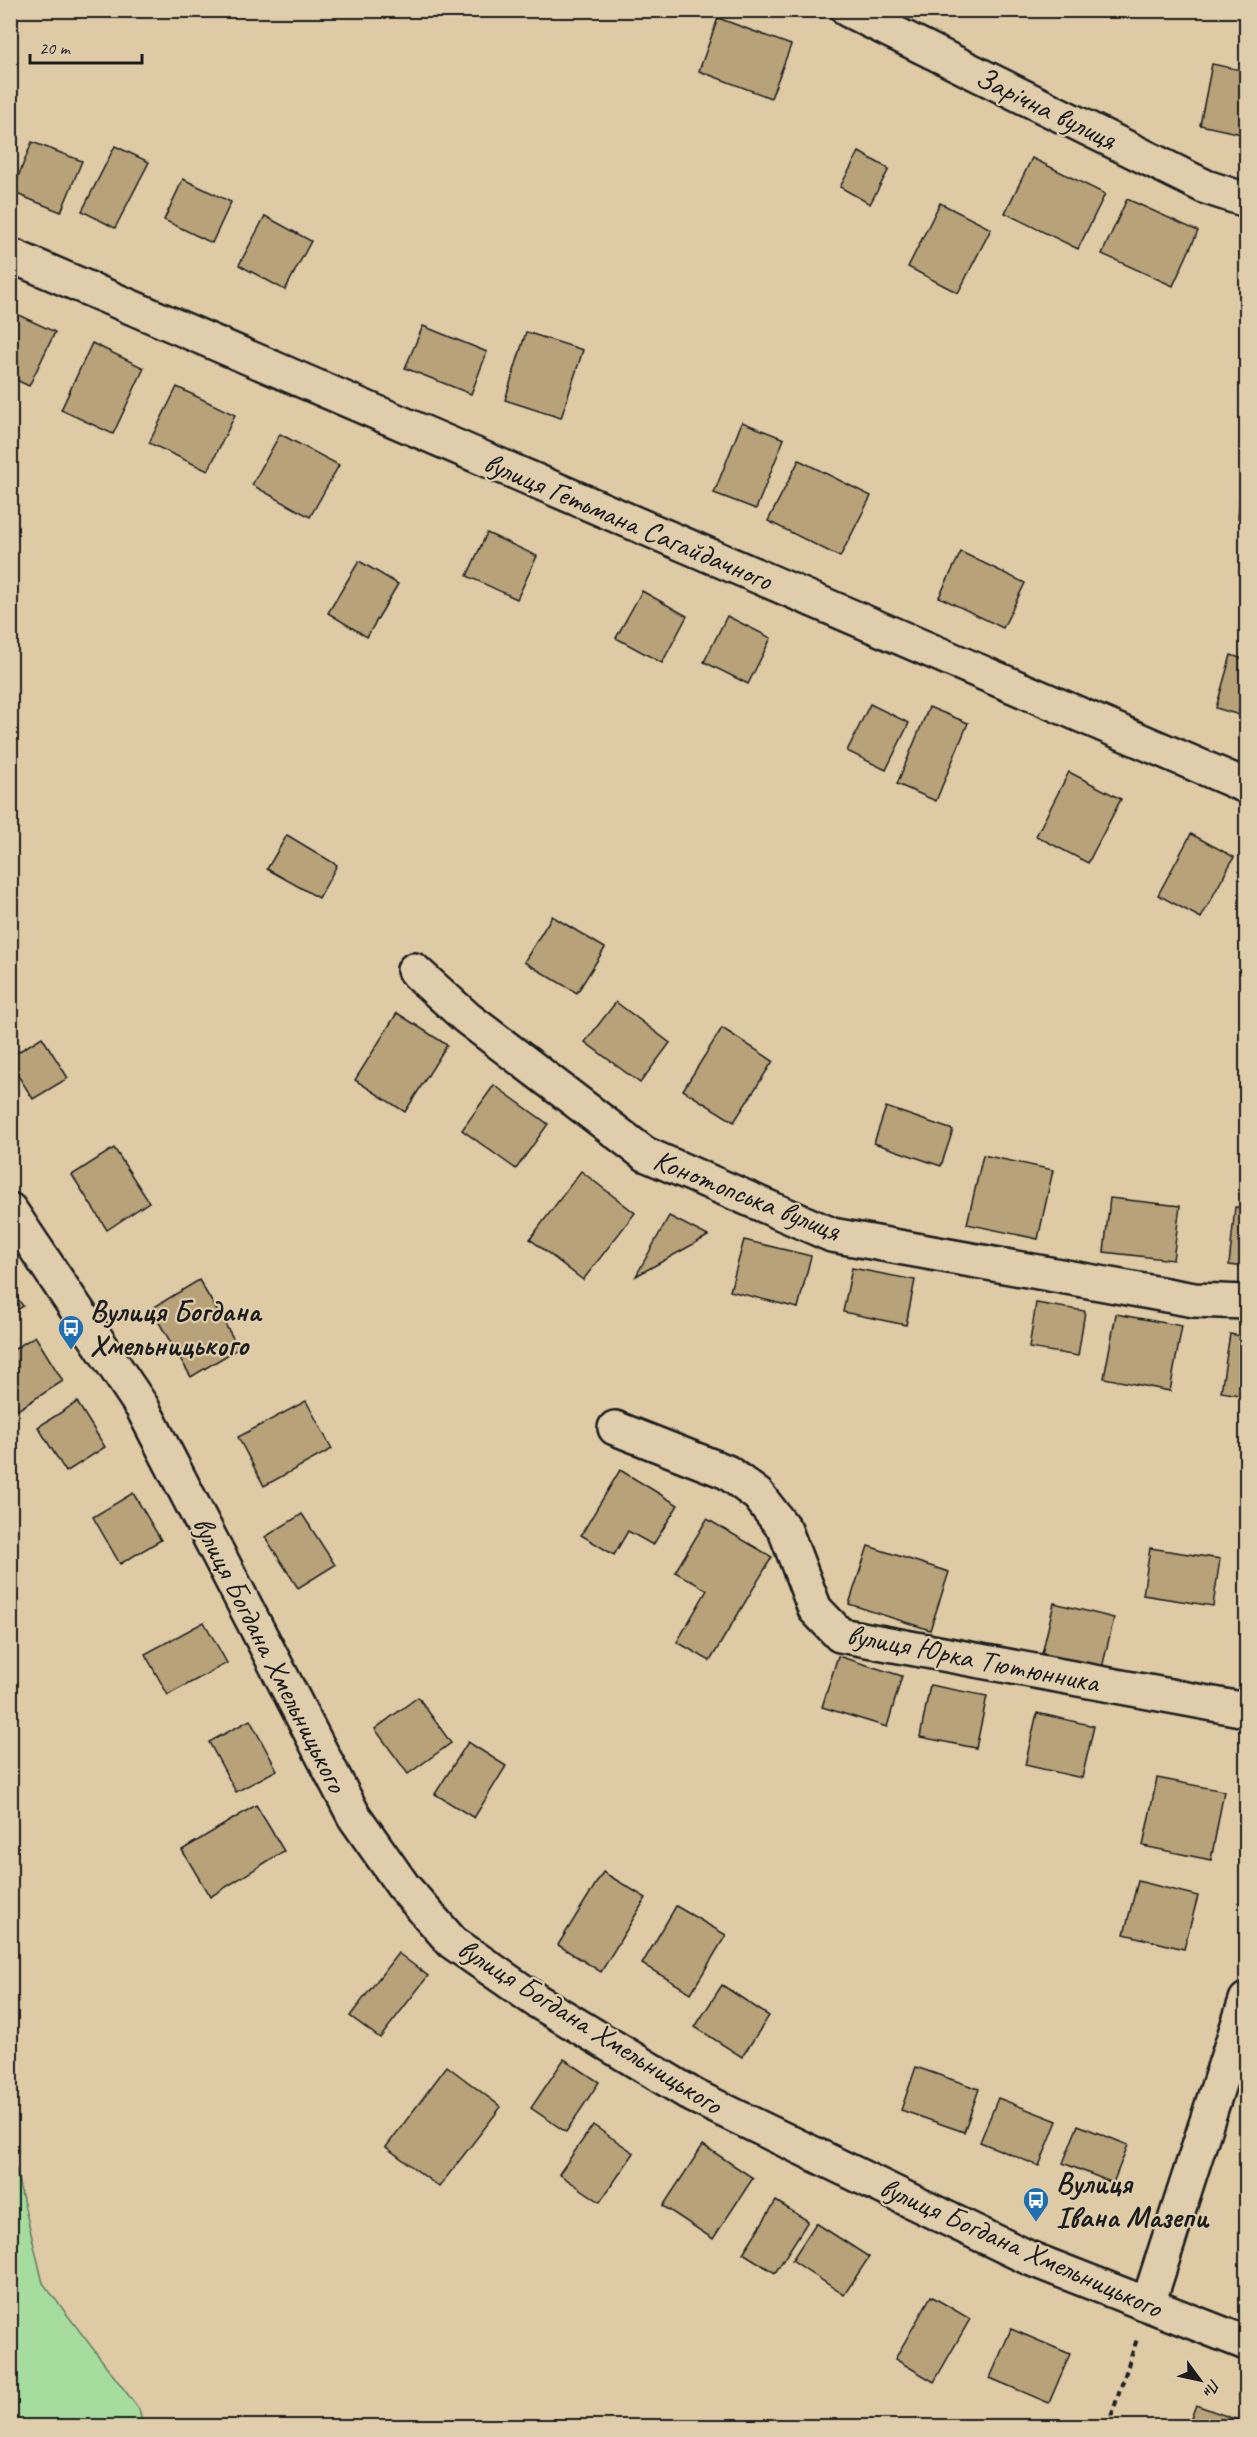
<svg xmlns="http://www.w3.org/2000/svg" width="1257" height="2437" viewBox="0 0 1257 2437" font-family="Caveat,sans-serif">
<style>
.green{fill:#a7dc9f;stroke:#627c5e;stroke-width:1.5}
.building{fill:#b7a27a;stroke:#1c1c1c;stroke-width:1.5}
.lines{fill:none;stroke-linecap:round;stroke-linejoin:round}
.minor-casing{stroke:#1c1c1c;stroke-width:38}
.path{stroke:#1c1c1c;stroke-width:4;stroke-dasharray:6 4.5;stroke-linecap:butt}
.minor{stroke:#dfcdab;stroke-width:33}
.labels{text-anchor:middle;dominant-baseline:central;stroke-width:4.5;stroke-linejoin:round;paint-order:stroke}
.street-label{font-size:30px;fill:#1c1c1c;stroke:#dfcdab}
.poi-label{font-size:30px;font-weight:bold;fill:#1c1c1c;stroke:#dfcdab;text-anchor:start}
</style>
<rect width="100%" height="100%" fill="#decaa5"/>
<filter id="ink" filterUnits="userSpaceOnUse"><feTurbulence type="fractalNoise" baseFrequency=".0167" numOctaves="2"/><feDisplacementMap in="SourceGraphic" scale="12" xChannelSelector="R" yChannelSelector="G"/><feConvolveMatrix kernelMatrix="1 2 1 2 8 2 1 2 1" color-interpolation-filters="sRGB"/></filter>
<g filter="url(#ink)">
<!-- green -->
<polygon class="green" points="10,2146 43,2283 139,2409 143,2426 11,2426"/>
<!-- building -->
<g class="building">
<polygon points="718,18 791,45 771,98 699,71"/>
<polygon points="1212,64 1246,71 1246,135 1200,125"/>
<polygon points="32,142 82,161 61,212 12,192"/>
<polygon points="115,146 149,162 115,228 82,211"/>
<polygon points="859,152 889,169 870,204 840,187"/>
<polygon points="1032,158 1105,194 1078,249 1005,213"/>
<polygon points="183,179 231,202 212,243 164,220"/>
<polygon points="1127,199 1198,231 1173,286 1102,254"/>
<polygon points="940,203 991,229 958,293 908,267"/>
<polygon points="265,216 311,241 285,290 239,265"/>
<polygon points="10,311 55,332 29,386 10,377"/>
<polygon points="423,326 487,352 471,394 405,368"/>
<polygon points="526,332 583,350 561,418 505,400"/>
<polygon points="92,343 144,368 113,434 61,410"/>
<polygon points="177,387 235,415 208,471 149,443"/>
<polygon points="742,422 784,439 756,509 714,493"/>
<polygon points="280,434 339,465 310,517 252,485"/>
<polygon points="799,460 871,496 840,557 768,521"/>
<polygon points="1242,471 1246,472 1246,519 1238,518"/>
<polygon points="487,533 537,556 517,599 467,576"/>
<polygon points="961,552 1025,583 1003,628 939,597"/>
<polygon points="359,561 398,584 367,637 328,613"/>
<polygon points="642,591 687,616 662,663 616,638"/>
<polygon points="727,616 771,638 748,684 704,662"/>
<polygon points="1231,655 1246,660 1246,717 1216,708"/>
<polygon points="870,704 909,723 886,770 847,751"/>
<polygon points="929,707 968,723 936,801 897,784"/>
<polygon points="1069,772 1121,799 1088,863 1036,836"/>
<polygon points="1191,834 1234,857 1201,918 1158,895"/>
<polygon points="287,835 337,865 319,898 267,869"/>
<polygon points="552,916 605,948 577,993 524,962"/>
<polygon points="616,1002 670,1043 640,1083 585,1042"/>
<polygon points="397,1013 447,1045 405,1112 355,1080"/>
<polygon points="722,1028 773,1061 734,1122 683,1090"/>
<polygon points="42,1037 68,1078 33,1099 10,1063 10,1057"/>
<polygon points="494,1085 548,1124 516,1169 462,1130"/>
<polygon points="886,1107 953,1130 941,1166 874,1143"/>
<polygon points="114,1148 149,1202 107,1230 72,1175"/>
<polygon points="983,1155 1053,1170 1038,1239 967,1224"/>
<polygon points="581,1171 635,1213 583,1280 530,1239"/>
<polygon points="1110,1198 1180,1206 1173,1260 1104,1252"/>
<polygon points="1235,1207 1246,1208 1246,1267 1229,1265"/>
<polygon points="669,1216 708,1236 636,1276"/>
<polygon points="744,1240 811,1256 798,1308 730,1291"/>
<polygon points="852,1268 915,1280 906,1325 843,1312"/>
<polygon points="199,1280 239,1348 191,1377 151,1309"/>
<polygon points="10,1288 23,1306 10,1315"/>
<polygon points="1036,1303 1085,1311 1078,1356 1029,1348"/>
<polygon points="1116,1314 1182,1326 1170,1391 1104,1378"/>
<polygon points="1230,1334 1246,1337 1246,1396 1221,1392"/>
<polygon points="35,1336 63,1381 13,1413 10,1408 10,1352"/>
<polygon points="306,1401 332,1449 264,1486 238,1437"/>
<polygon points="77,1402 105,1447 66,1472 38,1427"/>
<polygon points="620,1470 678,1505 653,1545 628,1531 614,1555 581,1535"/>
<polygon points="133,1493 161,1540 120,1564 93,1517"/>
<polygon points="302,1514 335,1565 298,1588 265,1537"/>
<polygon points="707,1519 772,1557 710,1661 677,1642 707,1590 675,1572"/>
<polygon points="868,1546 949,1572 930,1630 849,1604"/>
<polygon points="1150,1548 1220,1559 1213,1606 1143,1595"/>
<polygon points="1054,1603 1114,1618 1102,1668 1042,1654"/>
<polygon points="204,1622 227,1663 168,1695 145,1654"/>
<polygon points="838,1656 902,1676 887,1727 822,1707"/>
<polygon points="930,1685 987,1696 976,1748 920,1737"/>
<polygon points="418,1697 451,1743 408,1774 375,1729"/>
<polygon points="1037,1713 1094,1726 1082,1778 1025,1765"/>
<polygon points="250,1720 277,1770 236,1792 209,1742"/>
<polygon points="468,1742 506,1766 474,1818 435,1794"/>
<polygon points="1157,1778 1224,1791 1211,1860 1143,1846"/>
<polygon points="256,1805 284,1851 210,1897 182,1850"/>
<polygon points="603,1872 646,1898 601,1972 558,1945"/>
<polygon points="1138,1881 1198,1896 1184,1949 1124,1934"/>
<polygon points="676,1906 726,1935 691,1993 642,1964"/>
<polygon points="398,1953 428,1976 380,2038 350,2016"/>
<polygon points="722,1985 769,2016 742,2057 695,2027"/>
<polygon points="564,2059 599,2082 566,2132 531,2108"/>
<polygon points="447,2066 501,2107 439,2187 386,2147"/>
<polygon points="916,2067 979,2089 964,2132 901,2110"/>
<polygon points="998,2098 1057,2121 1039,2166 980,2142"/>
<polygon points="593,2125 634,2153 600,2202 559,2174"/>
<polygon points="1078,2125 1128,2145 1113,2183 1063,2163"/>
<polygon points="703,2145 753,2178 713,2239 663,2206"/>
<polygon points="776,2201 808,2221 775,2273 743,2253"/>
<polygon points="816,2223 869,2257 844,2295 792,2260"/>
<polygon points="931,2296 970,2319 934,2382 895,2359"/>
<polygon points="1011,2329 1070,2354 1049,2403 990,2378"/>
<polygon points="1196,2405 1246,2423 1246,2426 1188,2426"/>
</g>
<g class="lines">
<!-- minor casing -->
<g class="minor-casing">
<g id="minor">
<polyline points="848,10 1206,187 1246,200"/>
<polyline points="10,255 1246,786"/>
<polyline points="414,970 467,1018 645,1154 832,1235 1194,1300 1246,1302"/>
<polyline points="10,1210 142,1407 354,1816 403,1886 452,1942 537,2001 694,2096 1029,2258 1246,2343"/>
<polyline points="615,1428 727,1472 758,1495 785,1530 815,1609 840,1635 1246,1710"/>
<polyline points="1148,2304 1246,2000"/>
</g>
</g>
<!-- path -->
<polyline class="path" points="1108,2426 1137,2339"/>
<!-- minor -->
<use href="#minor" class="minor"/>
</g>
</g>
<!-- icons -->
<defs>
<g id="bus-pin" transform="scale(1.35)"><path d="M0 17L-7.5 6A9.5 9.5 0 1 1 7.5 6Z" fill="#1f6fb2" stroke="#dfcdab"/><path d="M-5-6H5V4H4V6H2V4H-2V6H-4V4H-5ZM-3.5-4V0h7V-4ZM-3.5 1.2v1.5H-2V1.2ZM2 1.2v1.5H3.5V1.2Z" fill="#fff"/></g>
</defs>
<g fill-rule="evenodd">
<use href="#bus-pin" x="71" y="1328"/>
<use href="#bus-pin" x="1036" y="2200"/>
</g>
<g class="labels">
<!-- street labels -->
<g class="street-label">
<text transform="translate(1046 108) rotate(26)">Зарічна вулиця</text>
<text transform="translate(628 521) rotate(23)">вулиця Гетьмана Сагайдачного</text>
<text transform="translate(747 1195) rotate(22)">Конотопська вулиця</text>
<text transform="translate(270 1654) rotate(63)">вулиця Богдана Хмельницького</text>
<text transform="translate(973 1658) rotate(11)">вулиця Юрка Тютюнника</text>
<text transform="translate(590 2026) rotate(32)">вулиця Богдана Хмельницького</text>
<text transform="translate(1021 2247) rotate(24)">вулиця Богдана Хмельницького</text>
</g>
<!-- poi labels -->
<g class="poi-label">
<text x="90" y="1311">Вулиця Богдана<tspan x="90" dy="34">Хмельницького</tspan></text>
<text x="1056" y="2183">Вулиця<tspan x="1056" dy="34">Івана Мазепи</tspan></text>
</g>
</g>
<!-- margin -->
<rect width="1257" height="2437" fill="none" stroke="#dfcdab" stroke-width="36"/>
<rect x="18" y="18" width="1221" height="2401" fill="none" stroke="#1c1c1c" stroke-width="2" filter="url(#ink)"/>
<!-- north arrow -->
<g transform="translate(1200 2380) rotate(123)" stroke="#dfcdab" stroke-width="4.5" paint-order="stroke">
<path d="M0-4.5L10 22L0 15L-10 22Z" fill="#1c1c1c"/>
<text y="-9" font-size="16" font-weight="bold" text-anchor="middle" fill="#1c1c1c">Пн</text>
</g>
<!-- scale -->
<path d="M30 54v9h112v-9" fill="none" stroke="#1c1c1c" stroke-width="3"/>
<text x="39" y="54" font-size="18" fill="#1c1c1c" stroke="#dfcdab" stroke-width="4.5" paint-order="stroke">20 m</text>
</svg>
